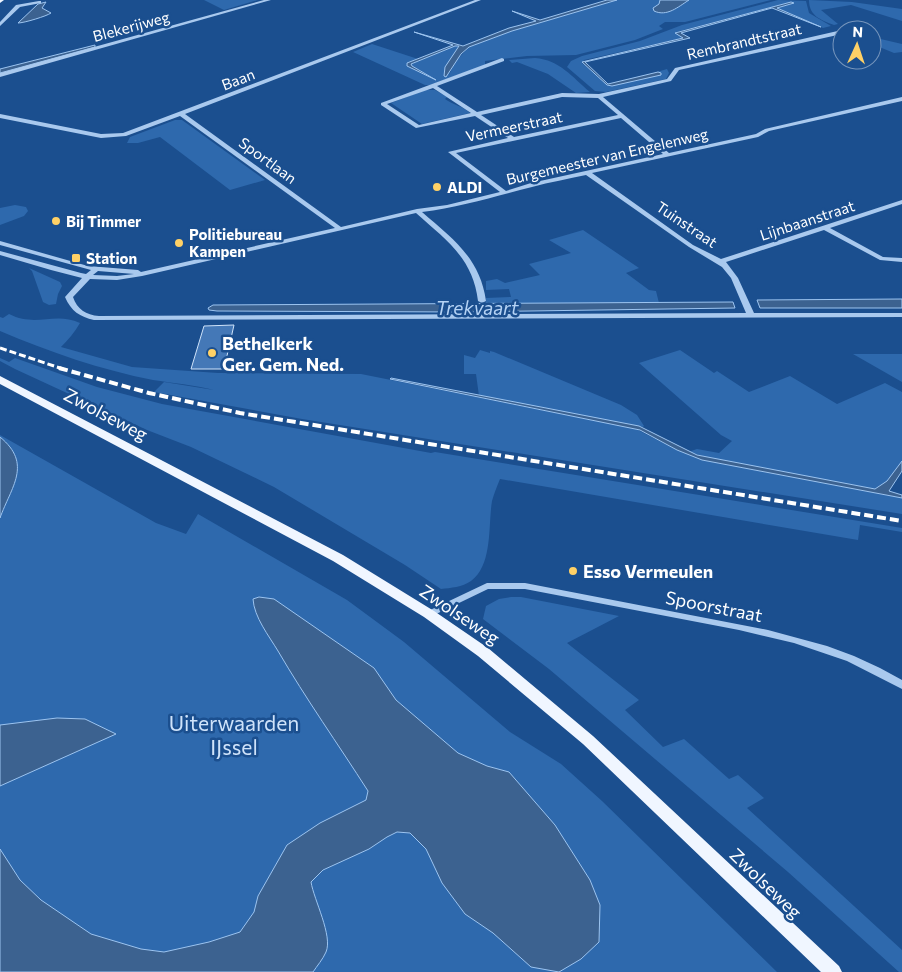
<svg xmlns="http://www.w3.org/2000/svg" width="902" height="972" viewBox="0 0 902 972" font-family="Commissioner,sans-serif">
<style>
.green{fill:#2e69ad}
.water{fill:#3c6290;stroke:#9cc4f0}
.building{fill:#4478b7;stroke:#cfe3fa}
.lines{fill:none;stroke-linecap:round;stroke-linejoin:round}
.minor{fill:#a9c9ee;fill-rule:evenodd}
.major{fill:#f0f6ff;fill-rule:evenodd}
.rail-far1{stroke:#fff;stroke-width:3;stroke-dasharray:7 3;stroke-linecap:butt}
.rail{stroke:#fff;stroke-width:4;stroke-dasharray:9 4;stroke-linecap:butt}
.poi-dot{fill:#ffd166;stroke:#1b4f8f;stroke-width:2}
.labels{text-anchor:middle;dominant-baseline:central;stroke-width:5;stroke-linejoin:round;paint-order:stroke}
.far-street-label{font-size:15px;fill:#fff;stroke:#1b4f8f}
.far-poi-label{font-size:15px;font-weight:bold;fill:#fff;stroke:#1b4f8f;text-anchor:start}
.poi-label{font-size:18px;font-weight:bold;fill:#fff;stroke:#1b4f8f;text-anchor:start}
.street-label{font-size:18px;fill:#fff;stroke:#1b4f8f}
.water-label{font-size:19px;font-style:italic;fill:#b5d3f5;stroke:#1b4f8f}
.near-park-label{font-size:21px;fill:#cfe3fa;stroke:#1b4f8f}
</style>
<rect width="100%" height="100%" fill="#1b4f8f"/>
<!-- green -->
<g class="green">
<polygon points="204,0 258,0 224,10"/>
<polygon points="617,0 771,0 685,22 665,22 659,26 663,29 635,40 576,55 527,56 485,61 485,65 430,85 425,85 353,52 372,44 418,59 406,64 436,80 412,66 411,64 455,46 459,46 454,53 449,75 455,62 469,47 512,31"/>
<polygon points="778,0 806,1 809,13 831,26 823,28 777,8 794,3 791,2 676,32 683,38 584,60 582,63 610,86 667,69 669,73 666,79 606,92 595,91 567,67 571,61 582,56 640,41 682,25"/>
<path d="M809 0 852 2 902 9V21L851 5 821 10 838 24 834 25C821 20 809 16 809 0Z"/>
<polygon points="872,37 902,44 902,52 894,53 872,44"/>
<path d="M535 58C560 60 572 77 590 92L576 93 548 74 517 62 512 63 509 60Z"/>
<path d="M425 90H435L447 97 445 99C453 105 463 106 470 113L422 124 391 103Z"/>
<polygon points="175,120 182,120 265,180 230,190 160,137 138,143 127,143 130,137"/>
<polygon points="15,205 26,207 28,211 24,216 0,225 0,208"/>
<polygon points="583,230 639,268 626,273 649,290 656,291 659,303 486,304 486,298 511,297 509,289 486,290 486,281 497,279 505,283 540,275 529,264 571,253 549,240"/>
<polygon points="29,268 60,282 62,286 58,294 56,304 49,305 43,302 32,271"/>
<path d="M9 314C37 328 54 311 80 323 75 332 68 340 61 347L132 367 218 373 361 374 636 429 677 450 702 460 902 498V514L302 419 154 392 164 382 214 390C194 385 173 383 153 380 102 370 49 352 0 331V317L3 318Z"/>
<polygon points="480,350 490,353 490,351 494,352 621,405 637,415 644,426 643,427 479,396 476,374 464,374 464,355 475,358"/>
<polygon points="680,350 714,373 717,371 749,392 790,376 837,404 885,383 902,392 902,461 887,481 875,489 714,459 688,452 697,449 719,453 732,441 721,435 639,363"/>
<polygon points="853,354 902,354 902,382"/>
<path d="M0 358 9 362 15 358 97 387 162 404 431 453 435 452 902 528V532L860 525 858 540 500 479C497 486 494 494 492 501 488 525 493 565 471 581 462 587 451 588 441 589L405 565 274 487 191 447 147 430 15 369 0 361Z"/>
<polygon points="0,435 156,523 186,534 198,514 347,600 404,642 510,732 561,764 602,801 777,972 18,972 0,937"/>
<polygon points="511,597 521,597 619,616 567,643 639,700 625,710 663,747 684,739 729,779 738,775 764,798 747,808 902,950 902,972 899,972 788,872 549,669 483,619 486,606 499,599"/>
</g>
<!-- water -->
<g class="water">
<polygon points="607,0 617,0 512,31 469,47 461,54 446,77 444,76 445,67 459,46 455,46 411,64 412,66 436,80 407,66 407,63 453,45 414,32 463,46 509,28 536,21 512,11 540,20"/>
<path d="M660 0H689C678 7 667 17 654 11L653 8 659 4Z"/>
<path d="M46 2 42 8 51 13C47 16 24 23 18 23L38 4Z"/>
<polygon points="791,2 794,3 777,8 821,27 772,8 681,33 690,38 585,62 608,84 658,72 661,73 661,75 612,86 607,85 582,62 683,38 675,33"/>
<polygon points="95,45 95,47 0,73 0,69"/>
<polygon points="902,299 902,308 760,308 757,300"/>
<polygon points="733,302 735,308 461,312 217,311 209,310 208,308 213,305"/>
<polygon points="391,378 639,426 697,455 875,489 887,481 902,461 902,471 889,491 902,495 902,498 702,460 677,450 640,430 390,379"/>
<path d="M0 437C33 464 11 487 0 518Z"/>
<path d="M259 597 274 599 374 668 396 700 458 753 487 766 509 772 555 825 590 880 600 905 599 942 581 959 559 972 531 967 493 933 465 914 442 883 426 849 410 833 397 832 387 837 369 849 323 870 311 882C314 900 333 936 326 952 323 959 317 966 313 972H0V849L20 880 41 900 91 934 141 949 164 952 209 942 240 932 254 912 258 896 287 845 320 823 366 800 368 791C338 744 306 699 278 651 269 636 254 617 253 599Z"/>
<polygon points="57,718 85,719 116,734 0,786 0,725"/>
</g>
<!-- building -->
<polygon class="building" points="234,325 224,369 191,369 204,326"/>
<g class="lines">
<!-- minor -->
<g class="minor">
<polygon points="264,0 271,0 0,77 0,73"/>
<path d="M475 0H481L185 114 341 227 417 209 447 205 500 192 448 152 508 138 475 116 416 128 381 105V103L502 58 504 59V61L437 86 477 112 562 93 599 94 667 79 675 68 842 30V34L679 70 671 81 603 97 669 153 756 134 765 129 902 97V101L769 131 758 137 592 173 693 245 721 259 902 200V204L830 228 883 257 902 258V262L880 260 824 230 726 262 738 278 754 313H902V317L94 320C80 317 71 311 65 297L82 278 51 270 0 255V251L81 273 86 274 91 270 0 245V241L88 266 138 270 141 272 335 228 180 116 126 136 101 138 0 118V114L101 134 123 133ZM433 88 471 113 419 125 387 104ZM562 97 598 98 618 115 514 137 481 115ZM621 118 663 154 531 183 506 191 456 153ZM586 175 689 247 722 267 731 278 746 313 99 316C86 315 77 309 73 297L90 279 117 280 142 276 416 213C446 240 473 258 478 301L482 303 486 301C480 258 453 239 422 212 460 207 496 196 532 187 550 182 568 179 586 175ZM98 271 134 274 117 276 93 275Z"/>
<polygon points="39,1 41,1 41,3 20,7 0,26 0,22 16,5"/>
<polygon points="858,27 860,28 860,29 846,30"/>
<polygon points="487,583 525,583 768,630 827,646 854,656 880,668 902,680 902,689 847,661 794,643 739,630 525,589 488,589 432,616 426,616 424,614 426,612"/>
</g>
<!-- major -->
<g class="major">
<polygon points="0,0 4,0 0,3"/>
<polygon points="0,376 343,555 434,611 488,648 593,736 839,966 842,972 821,972 583,744 478,656 424,617 333,561 0,384"/>
</g>
<!-- rail-far1 -->
<polyline class="rail-far1" points="0,348 63,369"/>
<!-- rail -->
<polyline class="rail" points="59,368 149,393 240,413 902,521"/>
</g>
<!-- markers -->
<g class="poi-dot">
<circle cx="437" cy="187" r="5"/>
<circle cx="56" cy="221" r="5"/>
<circle cx="179" cy="243" r="5"/>
<rect x="71" y="253" width="10" height="10" rx="2.5"/>
<circle cx="212" cy="353" r="5"/>
<circle cx="573" cy="571" r="5"/>
</g>
<g class="labels">
<!-- far-street labels -->
<g class="far-street-label">
<text transform="translate(131 26) rotate(-15)">Blekerijweg</text>
<text transform="translate(744 41) rotate(-13)">Rembrandtstraat</text>
<text transform="translate(238 79) rotate(-21)">Baan</text>
<text transform="translate(514 126) rotate(-12)">Vermeerstraat</text>
<text transform="translate(607 156) rotate(-13)">Burgemeester van Engelenweg</text>
<text transform="translate(268 160) rotate(36)">Sportlaan</text>
<text transform="translate(807 220) rotate(-18)">Lijnbaanstraat</text>
<text transform="translate(687 224) rotate(34)">Tuinstraat</text>
</g>
<!-- far-poi labels -->
<g class="far-poi-label">
<text x="447" y="187">ALDI</text>
<text x="66" y="221">Bij Timmer</text>
<text x="189" y="234">Politiebureau<tspan x="189" dy="17">Kampen</tspan></text>
<text x="86" y="258">Station</text>
</g>
<!-- poi labels -->
<g class="poi-label">
<text x="222" y="343">Bethelkerk<tspan x="222" dy="21">Ger. Gem. Ned.</tspan></text>
<text x="583" y="571">Esso Vermeulen</text>
</g>
<!-- street labels -->
<g class="street-label">
<text transform="translate(106 414) rotate(28)">Zwolseweg</text>
<text transform="translate(714 606) rotate(11)">Spoorstraat</text>
<text transform="translate(460 614) rotate(34)">Zwolseweg</text>
<text transform="translate(766 883) rotate(44)">Zwolseweg</text>
</g>
<!-- water labels -->
<g class="water-label">
<text x="477" y="307">Trekvaart</text>
</g>
<!-- near-park labels -->
<g class="near-park-label">
<text x="234" y="722">Uiterwaarden<tspan x="234" dy="24">IJssel</tspan></text>
</g>
</g>
<!-- north arrow -->
<g transform="translate(857 45) rotate(3)"><circle r="24" fill="#1b4f8f" stroke="#7695bc"/>
<path d="M0-4L9 19L0 12L-9 19Z" fill="#ffd166"/>
<text y="-8" font-size="14" font-weight="bold" text-anchor="middle" fill="#ffffff">N</text>
</g>
</svg>
